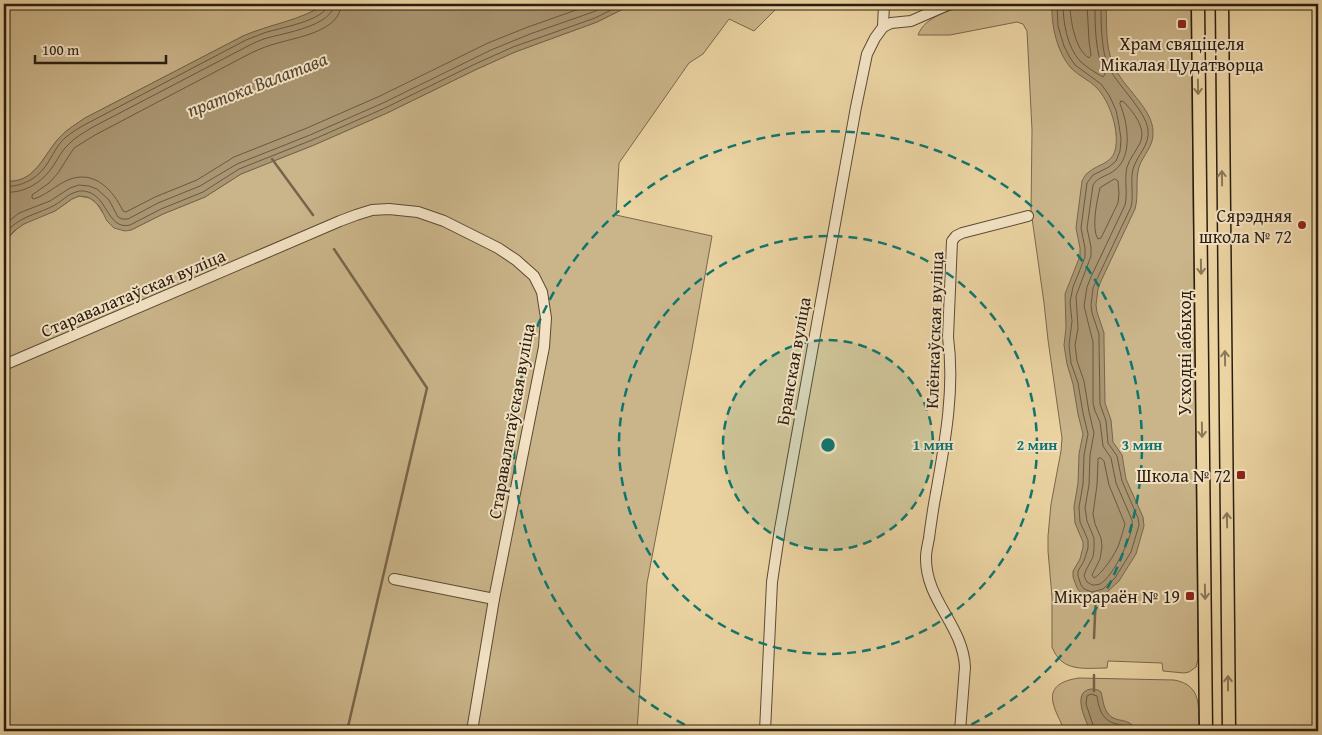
<svg xmlns="http://www.w3.org/2000/svg" width="1322" height="735" viewBox="0 0 1322 735" font-family="'Gentium Book Plus',serif">
<style>
.green{fill:#cab489;stroke:#7a684d}
.water{fill:#a99571;stroke:#76654b}
.lines{fill:none;stroke-linecap:round;stroke-linejoin:round}
.shore{stroke:#6a5941;stroke-width:1}
.stream{stroke:#76654b;stroke-width:2.5}
.minor-casing{stroke:#5a4a35;stroke-width:12}
.major-casing{stroke:#2a1d11;stroke-width:15}
.minor{stroke:#f2e2c3;stroke-width:10}
.major{stroke:#ebd3a2;stroke-width:12}
.oneway{stroke:#8a785a}
.ring{fill:none;stroke:#0f766e;stroke-width:2.5;stroke-dasharray:9 6}
.poi-dot{fill:#8f2418;stroke:#f2e2c3;stroke-width:2}
.labels{text-anchor:middle;dominant-baseline:central;stroke-width:4;stroke-linejoin:round;paint-order:stroke}
.poi-label{font-size:18px;fill:#2a1d11;stroke:#f2e2c3;text-anchor:end}
.street-label{font-size:18px;fill:#2a1d11;stroke:#f2e2c3}
.water-label{font-size:19px;font-style:italic;fill:#564733;stroke:#f2e2c3}
.centre{fill:#0f766e;stroke:#f2e2c3;stroke-width:2.5}
.ring-label{font-size:15px;text-anchor:middle;font-weight:bold;fill:#0f766e;stroke:#f2e2c3;stroke-width:4;stroke-linejoin:round;paint-order:stroke}
</style>
<rect width="100%" height="100%" fill="#ebd3a2"/>
<filter id="stains"><feTurbulence type="fractalNoise" baseFrequency=".004" numOctaves="4"/><feColorMatrix values="0 0 0 0 .2 0 0 0 0 .09 0 0 0 0 .02 0 0 0 .5 -.17"/></filter>
<radialGradient id="worn" r=".72"><stop offset=".6" stop-color="#630" stop-opacity="0"/><stop offset="1" stop-color="#630" stop-opacity=".3"/></radialGradient>
<!-- green -->
<g class="green">
<path d="M4 4H325C301 21 271 24 243 36L85 118C77 124 67 129 60 137 43 155 35 185 4 181Z"/>
<polygon points="633,4 781,4 754,31 729,19 703,54 689,63 619,163 616,215 712,236 692,349 647,583 637,731 4,731 4,242 19,227 29,221 55,211 72,199 79,196 90,198 97,204 103,213 131,230 163,214 205,197 241,174 314,145 387,113 475,70 515,52 597,22"/>
<path d="M968 4H1191L1198 659 1196 667 1189 672 1184 673 1163 671 1162 663 1108 661 1107 668C1085 668 1062 673 1052 647V597L1048 551V536L1051 504 1061 451 1062 438 1048 340 1044 303 1031 211 1032 130 1027 31 1023 24 1017 22 950 35H918C925 16 950 11 968 4Z"/>
<path d="M1079 678 1174 680C1203 685 1198 708 1199 731H1065C1053 706 1039 684 1079 678Z"/>
</g>
<!-- water -->
<g class="water">
<path d="M325 4H633L597 22 515 52 475 70 387 113 314 145 241 174 205 197 163 214 131 230 125 231 114 228 107 221 100 207 93 200 87 197 79 196 72 199 55 211 24 224 14 231 4 242V181C35 185 43 155 60 137 67 129 77 124 85 118L243 36C270 24 300 21 325 4Z"/>
<path d="M1052 4H1106C1107 23 1105 46 1113 64 1122 87 1153 108 1153 132 1154 146 1143 155 1139 167 1135 181 1139 195 1135 209L1101 281 1098 289 1096 305 1097 312 1104 333V341L1105 403 1111 420 1113 442 1122 455 1126 479 1143 517 1144 526 1136 554 1119 581 1105 594 1092 597 1086 596 1081 593 1077 588 1073 577V571L1080 559 1083 547V542L1075 523 1074 507 1078 483 1079 454 1083 434 1078 414 1073 384 1067 364 1064 345 1066 328 1065 294 1080 256V248L1076 228 1082 181C1084 178 1085 174 1089 172 1098 164 1111 164 1115 151 1120 132 1110 101 1096 87 1089 80 1079 76 1072 69 1057 53 1051 25 1052 4Z"/>
<path d="M1091 689 1098 690 1101 692C1103 699 1103 706 1107 712 1115 725 1128 715 1137 731H1090C1086 720 1071 692 1091 689Z"/>
</g>
<g class="lines">
<!-- shore -->
<g class="shore">
<path d="M341 4C341 31 298 37 278 43 269 45 260 49 251 53L95 135 74 148 58 173 49 183 32 195V198L34 199C48 194 56 185 68 180 94 169 113 190 123 211L126 212 155 197 197 180 234 157 307 128 380 96 488 43 528 27 593 4"/>
<path d="M1057 4 1058 26 1064 46 1069 56 1075 65 1101 84 1109 95 1116 110 1119 125 1121 139 1120 151 1116 161 1109 167 1093 175 1087 183 1081 228 1085 248V257L1073 287 1070 302 1072 321 1069 345 1071 363 1078 383 1083 413 1088 434 1084 455 1083 484 1079 507 1080 522 1088 540V548L1084 561 1078 571V576L1081 585 1084 589 1092 592 1103 589 1115 578 1131 552 1139 525 1138 518 1122 481 1117 456 1108 443 1106 421 1100 404 1099 341V334L1092 313 1091 305 1093 288 1097 279 1131 207C1134 194 1130 182 1133 169 1137 155 1150 145 1148 130 1146 111 1119 87 1109 68 1101 52 1101 22 1101 4"/>
<path d="M1063 4C1063 22 1067 47 1080 61 1086 67 1096 73 1103 77L1105 74C1095 53 1095 26 1095 4"/>
<path d="M1070 4C1070 19 1075 50 1089 58L1091 55 1089 41 1087 4"/>
<path d="M1121 101 1124 102C1133 112 1147 128 1140 143 1136 151 1130 158 1127 167 1124 180 1128 192 1125 205L1091 277 1087 287 1084 306 1093 342V403L1095 411 1100 422 1103 446 1111 458 1116 483 1132 520C1135 533 1113 577 1100 584 1097 585 1095 585 1092 585L1087 582 1084 576 1086 570 1093 557 1094 549V538L1087 521 1085 508 1089 485 1090 455 1094 433 1089 412 1084 381 1077 361 1075 345 1078 328 1076 296 1091 256V247L1087 228 1093 185C1097 177 1108 176 1115 170 1133 156 1128 123 1120 104Z"/>
<path d="M1115 179 1118 181 1119 194 1118 203 1101 238 1098 239C1091 229 1097 200 1100 188Z"/>
<path d="M4 186C21 188 38 178 47 164 53 155 57 145 65 138 72 132 80 127 88 123L246 40C252 38 258 35 264 33 278 28 326 21 328 4"/>
<path d="M4 192C22 194 40 184 51 169 57 161 61 151 69 144 75 137 84 133 91 128L248 46C254 43 260 40 267 38 284 33 333 26 334 4"/>
<polyline points="4,225 19,213 50,201 70,188 79,185 89,186 97,189 109,200 118,217 122,219 128,219 158,203 200,186 237,164 310,135 383,103 491,50 530,34 593,12 610,4"/>
<path d="M4 234C20 216 33 216 53 206 61 202 68 194 76 192 81 190 86 191 91 193 108 201 109 230 130 225L161 209 203 192 239 169 312 140 385 108 473 65 513 47 595 18 623 4"/>
<path d="M1099 458H1101L1104 461 1109 485 1125 524C1123 531 1121 538 1119 544 1116 553 1102 574 1094 578L1092 575 1100 559 1102 547 1101 538 1095 524 1093 514 1097 485 1098 460Z"/>
<path d="M1095 731 1086 704 1087 696 1091 694 1097 696C1099 709 1102 721 1117 724 1124 726 1127 726 1132 731"/>
</g>
<!-- stream -->
<g class="stream">
<polyline points="272,159 313,215"/>
<polyline points="334,249 427,388 347,731"/>
<polyline points="1094,638 1096,594"/>
<polyline points="1094,675 1094,691"/>
</g>
<!-- minor casing -->
<g class="minor-casing">
<g id="minor">
<polyline points="883,27 891,23 911,21 950,4"/>
<polyline points="4,365 340,221 356,215 372,210 389,209 418,212 444,221 498,248 516,260 534,276 542,292 546,318 544,347 494,599 472,731"/>
<polyline points="394,579 494,599"/>
<polyline points="765,731 772,582 780,529 856,107 867,54 875,38 883,27 884,4"/>
<path d="M960 731 965 667C963 625 925 600 926 557 926 551 928 544 929 538 931 523 933 508 936 493 945 442 955 389 948 337L952 241 956 236 962 233 1028 216"/>
</g>
</g>
<!-- major casing -->
<g class="major-casing">
<g id="major">
<polyline points="1198,4 1206,731"/>
<polyline points="1222,4 1229,731"/>
</g>
</g>
<!-- minor -->
<use href="#minor" class="minor"/>
<!-- major -->
<use href="#major" class="major"/>
</g>
<!-- one-way arrows -->
<defs><path id="oneway-shaft" d="M-6 0H5M1.5-3L5.5 0L1.5 3" fill="none" stroke-width="1.6" stroke-linecap="round" stroke-linejoin="round" transform="scale(1.25)"/></defs>
<g class="oneway">
<use href="#oneway-shaft" transform="translate(1198 87) rotate(89)"/>
<use href="#oneway-shaft" transform="translate(1222 178) rotate(-91)"/>
<use href="#oneway-shaft" transform="translate(1201 267) rotate(89)"/>
<use href="#oneway-shaft" transform="translate(1225 358) rotate(-91)"/>
<use href="#oneway-shaft" transform="translate(1202 430) rotate(89)"/>
<use href="#oneway-shaft" transform="translate(1227 520) rotate(-91)"/>
<use href="#oneway-shaft" transform="translate(1205 592) rotate(89)"/>
<use href="#oneway-shaft" transform="translate(1228 683) rotate(-90)"/>
</g>
<!-- distance rings -->
<circle cx="828" cy="445" r="105" fill="#0f766e" fill-opacity=".12"/>
<g class="ring">
<circle cx="828" cy="445" r="105"/>
<circle cx="828" cy="445" r="209"/>
<path d="M698 731A314 314 0 1 1 958 731"/>
</g>
<!-- markers -->
<g class="poi-dot">
<rect x="1177" y="19" width="10" height="10" rx="2.5"/>
<circle cx="1302" cy="225" r="5"/>
<rect x="1236" y="470" width="10" height="10" rx="2.5"/>
<rect x="1185" y="591" width="10" height="10" rx="2.5"/>
</g>
<g class="labels">
<!-- poi labels -->
<g class="poi-label">
<text x="1182" y="43" text-anchor="middle">Храм свяціцеля<tspan x="1182" dy="21">Мікалая Цудатворца</tspan></text>
<text x="1292" y="215">Сярэдняя<tspan x="1292" dy="21">школа № 72</tspan></text>
<text x="1231" y="475">Школа № 72</text>
<text x="1180" y="596">Мікрараён № 19</text>
</g>
<!-- street labels -->
<g class="street-label">
<text transform="translate(133 293) rotate(-23)">Старавалатаўская вуліца</text>
<text transform="translate(934 330) rotate(-88)">Клёнкаўская вуліца</text>
<text transform="translate(1184 353) rotate(-90)">Усходні абыход</text>
<text transform="translate(793 361) rotate(-80)">Бранская вуліца</text>
<text transform="translate(511 421) rotate(-80)">Старавалатаўская вуліца</text>
</g>
<!-- water labels -->
<g class="water-label">
<text transform="translate(257 84) rotate(-21)">пратока Валатава</text>
</g>
</g>
<circle cx="828" cy="445" r="8" class="centre"/>
<g class="ring-label">
<text x="933" y="450">1 мин</text>
<text x="1037" y="450">2 мин</text>
<text x="1142" y="450">3 мин</text>
</g>
<!-- margin -->
<rect width="1322" height="735" fill="none" stroke="#ebd3a2" stroke-width="20"/>
<rect x="5" y="5" width="1312" height="725" fill="none" stroke="#2a1d11" stroke-width="2.5"/>
<rect x="10" y="10" width="1302" height="715" fill="none" stroke="#2a1d11"/>
<!-- scale -->
<path d="M35 55v8h131v-8" fill="none" stroke="#2a1d11" stroke-width="2.5"/>
<text x="42" y="55" font-size="15" fill="#2a1d11" stroke="#f2e2c3" stroke-width="4" paint-order="stroke">100 m</text>
<rect width="100%" height="100%" filter="url(#stains)"/>
<rect width="100%" height="100%" fill="url(#worn)"/>
</svg>
